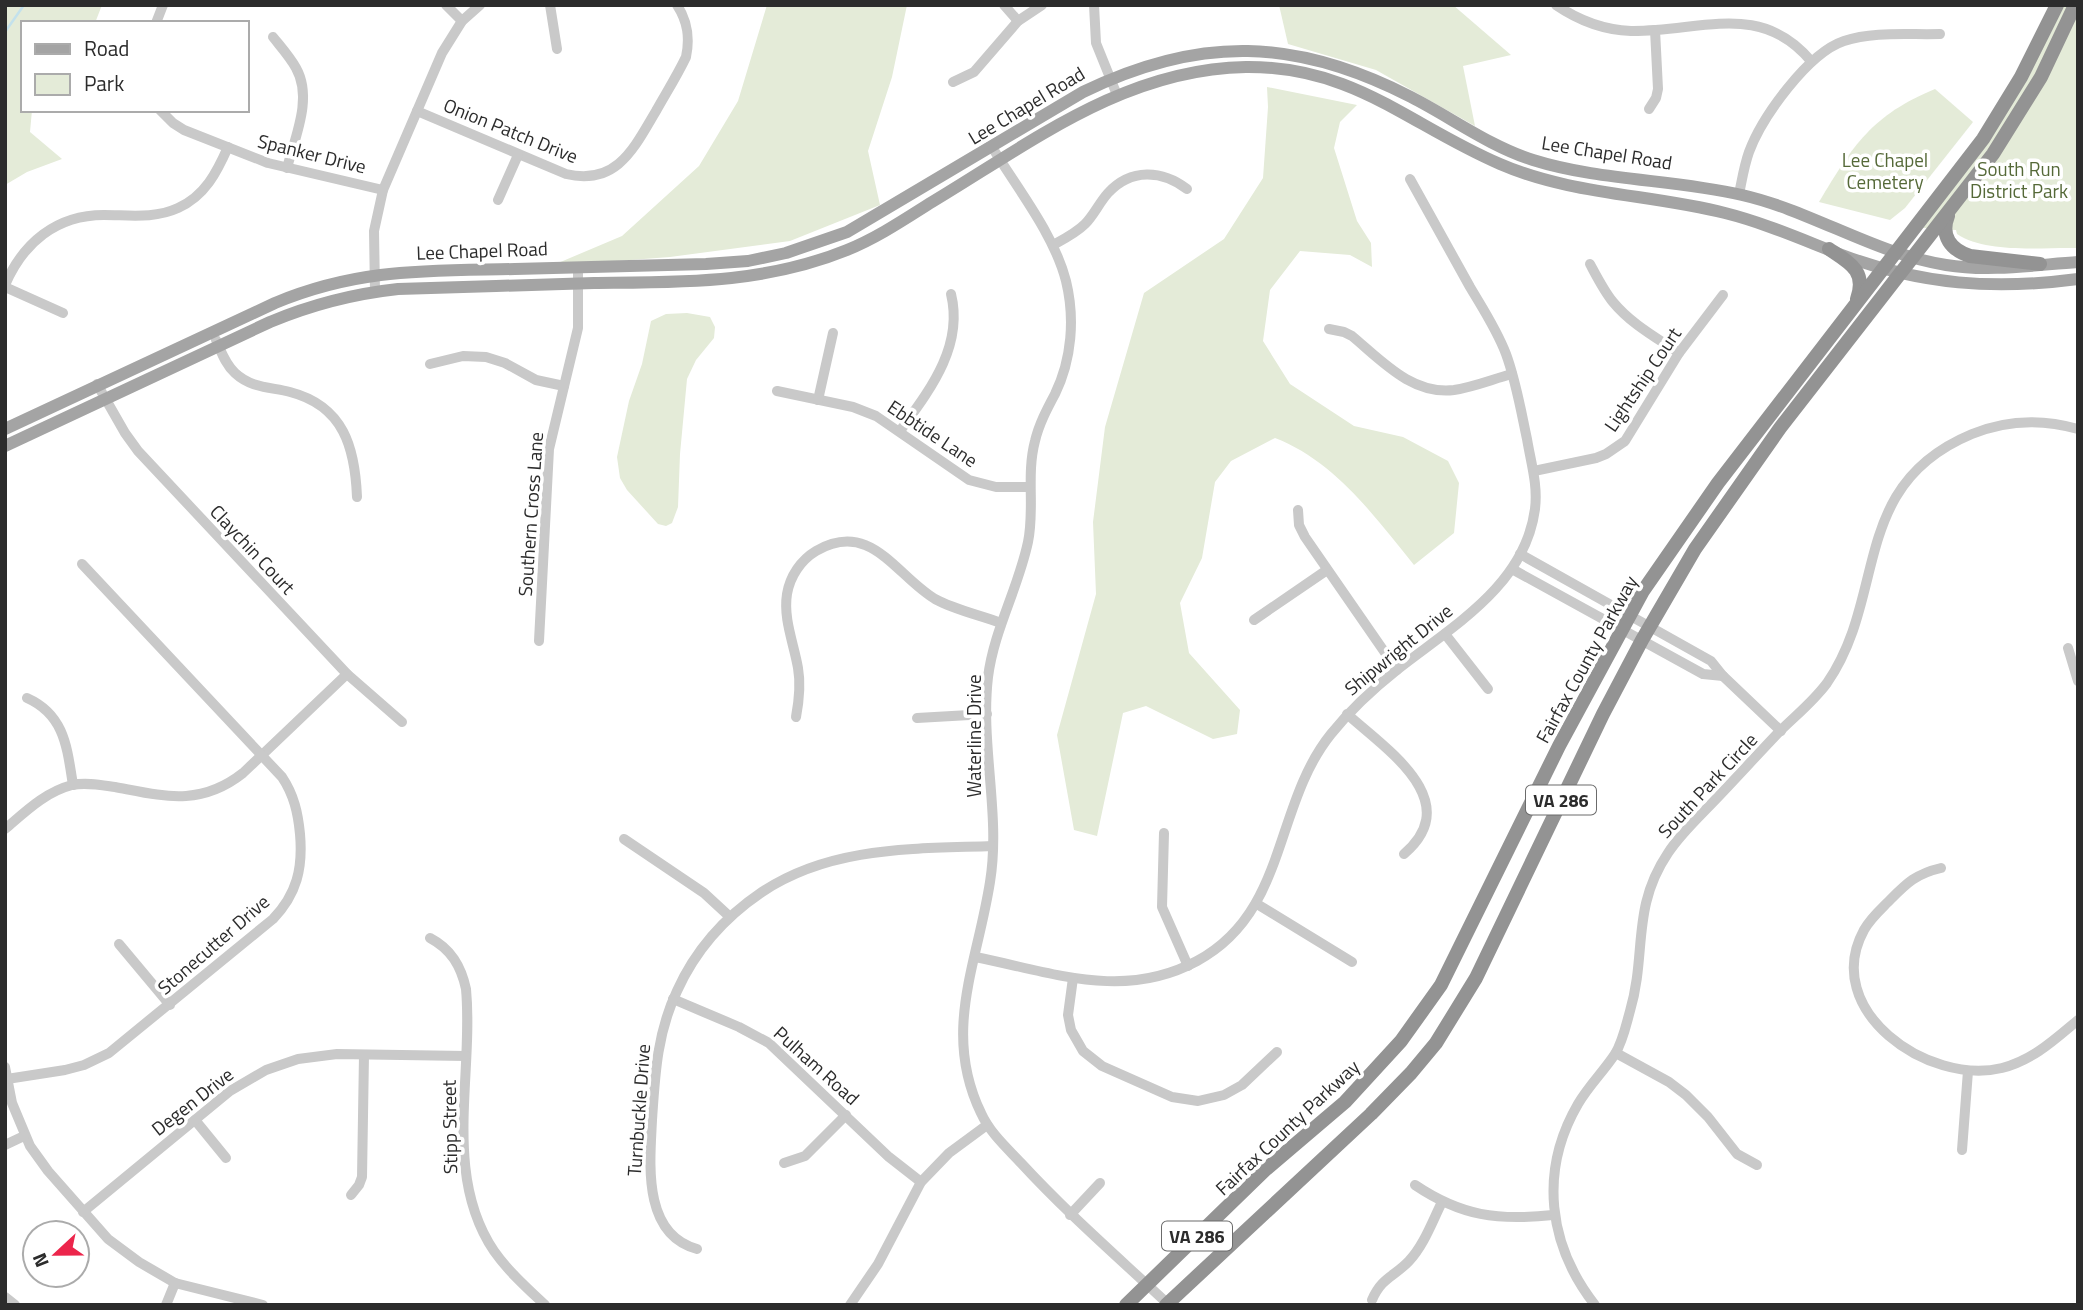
<svg xmlns="http://www.w3.org/2000/svg" width="2083" height="1310" viewBox="0 0 2083 1310" font-family="'Titillium Web',sans-serif">
<style>
.green{fill:#e4ebd8}
.lines{fill:none;stroke-linecap:round;stroke-linejoin:round}
.stream{stroke:#c3e1ec;stroke-width:2.5}
.minor{stroke:#c9c9c9;stroke-width:10}
.major{stroke:#a4a4a4;stroke-width:12}
.highway{stroke:#939393;stroke-width:14}
.labels{text-anchor:middle;dominant-baseline:central;stroke-width:7;stroke-linejoin:round;paint-order:stroke}
.shield{fill:#fff;stroke:#6b6b6b;stroke-width:2}
.shield-label{font-size:18px;font-weight:bold;fill:#2c2c2c}
.street-label{font-size:19px;fill:#2c2c2c;stroke:#fff}
.park-label{font-size:19px;fill:#556938;stroke:#fff}
</style>
<rect width="100%" height="100%" fill="#fff"/>
<!-- green -->
<g class="green">
<polygon points="5,5 102,5 95,23 23,23 23,110 32,110 30,132 62,159 27,172 5,185"/>
<polygon points="767,5 907,5 892,77 868,151 880,205 790,241 670,257 551,266 622,236 699,166 738,101"/>
<polygon points="1279,5 1453,5 1511,55 1463,66 1475,126 1376,70 1288,44"/>
<path d="M2063 5H2078V248C2042 247 1987 254 1957 234L1956 230 1910 227 1998 109Z"/>
<path d="M1267 87 1357 105 1340 122 1334 148 1357 221 1371 243 1372 267 1350 255 1300 251 1270 290 1263 341 1290 384 1354 426 1403 437 1448 461 1459 483 1454 533 1414 565C1375 517 1335 461 1275 438L1231 461 1215 482 1202 558 1180 603 1189 653 1240 710 1237 734 1213 739 1146 706 1123 713 1097 836 1074 830 1057 735 1096 594 1093 522 1105 427 1144 293 1224 239 1263 178 1268 107Z"/>
<path d="M1935 89 1973 122 1905 208 1890 220 1819 202C1853 145 1872 115 1935 89Z"/>
<polygon points="687,313 710,317 715,327 714,338 696,360 687,379 680,454 678,507 672,523 666,526 658,524 627,490 620,478 617,457 629,401 642,364 651,321 666,314"/>
</g>
<g class="lines">
<!-- stream -->
<polyline class="stream" points="5,32 24,5"/>
<!-- minor -->
<g class="minor">
<polyline points="446,5 462,21"/>
<polyline points="550,5 557,49"/>
<polyline points="1004,5 1018,21"/>
<polyline points="1094,5 1096,43 1117,95"/>
<path d="M1556 5C1578 20 1605 30 1631 31 1700 32 1760 0 1811 61"/>
<polyline points="156,23 163,5"/>
<path d="M273 37C281 47 290 57 296 68 313 98 295 137 287 168"/>
<polyline points="953,82 974,72 1018,21 1042,5"/>
<polyline points="1649,109 1656,98 1658,89 1655,30"/>
<polyline points="160,110 173,123 184,130 268,163 383,190"/>
<path d="M417 111 566 174C617 186 634 148 656 111 666 93 677 76 686 57 690 38 688 22 677 5"/>
<path d="M992 147C1017 188 1054 234 1066 281 1075 318 1072 359 1055 394 1047 409 1039 424 1035 441 1026 475 1035 509 1028 542 1018 589 994 630 988 677 980 745 1001 815 990 882 977 965 942 1032 981 1113 990 1133 1007 1148 1021 1163 1068 1214 1119 1258 1169 1305"/>
<path d="M1739 194C1742 180 1744 166 1749 152 1762 117 1808 53 1844 41 1873 31 1910 35 1940 34"/>
<polyline points="498,200 518,155"/>
<path d="M1053 245C1064 239 1076 233 1085 224 1094 215 1099 203 1108 193 1131 168 1162 170 1187 189"/>
<path d="M1590 264C1597 277 1604 291 1613 302 1631 324 1657 338 1679 353"/>
<path d="M5 285C23 243 56 215 104 215 129 215 154 219 178 208 205 196 217 172 228 147"/>
<polyline points="5,287 63,313"/>
<polyline points="375,291 374,231 383,190 442,53 462,21 480,5"/>
<path d="M1329 329 1344 332 1352 336C1382 361 1412 395 1454 390 1474 387 1493 379 1512 374"/>
<path d="M216 340C221 351 225 364 235 373 251 388 270 387 290 392 344 406 355 448 357 497"/>
<polyline points="430,364 463,356 486,357 505,363 536,380 564,386"/>
<polyline points="97,384 125,433 138,451 347,674 402,722"/>
<polyline points="777,391 853,407 876,416 969,480 996,487 1030,487"/>
<polyline points="818,400 833,333"/>
<path d="M900 431C929 391 964 347 951 294"/>
<polyline points="1534,471 1596,458 1606,454 1625,441 1679,353 1723,295"/>
<polyline points="1298,510 1299,525 1305,537 1397,670"/>
<polyline points="1520,554 1711,661 1723,676 1781,731"/>
<polyline points="1512,569 1703,674 1723,676"/>
<polyline points="1254,620 1327,570"/>
<polyline points="1445,634 1488,689"/>
<polyline points="539,641 549,449 578,328 578,267"/>
<polyline points="2068,648 2078,681"/>
<path d="M27 698C65 715 67 748 73 785"/>
<path d="M1347 714C1386 749 1466 801 1404 854"/>
<path d="M796 717C799 701 801 685 798 668 794 644 783 619 787 594 790 576 801 560 816 551 871 519 896 576 935 599 955 610 980 615 1001 623"/>
<polyline points="917,718 987,714"/>
<path d="M5 829C25 812 45 792 72 785 86 782 101 785 115 787 163 796 200 807 243 773L347 674"/>
<polyline points="1164,833 1162,907 1188,966"/>
<polyline points="624,839 704,893 730,917"/>
<path d="M1941 868C1915 874 1906 884 1888 902 1879 911 1870 919 1864 930 1820 1010 1928 1086 2002 1068 2033 1060 2054 1040 2078 1020"/>
<polyline points="1257,904 1352,962"/>
<path d="M430 938C451 949 461 966 466 989 474 1075 442 1174 494 1251 508 1271 527 1288 545 1305"/>
<polyline points="119,944 170,1005"/>
<path d="M975 957C1052 972 1123 1001 1197 961 1288 912 1273 806 1331 734 1351 709 1374 688 1398 669 1454 625 1525 585 1535 509 1538 485 1531 463 1527 439 1521 411 1516 381 1506 354 1497 330 1483 309 1470 287 1450 251 1430 215 1410 179"/>
<polyline points="1073,978 1068,1015 1071,1030 1083,1051 1102,1066 1172,1097 1198,1101 1224,1095 1242,1085 1277,1052"/>
<polyline points="673,999 739,1027 769,1043 889,1157 921,1182"/>
<polyline points="1616,1053 1669,1082 1686,1095 1708,1117 1737,1154 1757,1165"/>
<polyline points="5,1067 12,1103 30,1146 48,1171 108,1239 139,1262 175,1283 263,1305"/>
<path d="M7 1079 65 1070 84 1065 109 1053 273 919C297 894 303 868 300 834 298 813 294 795 282 777L82 564"/>
<polyline points="195,1120 226,1158"/>
<polyline points="5,1145 24,1136"/>
<polyline points="1962,1150 1968,1071"/>
<polyline points="784,1163 805,1156 846,1115"/>
<path d="M1415 1185C1461 1216 1498 1221 1553 1215"/>
<polyline points="351,1195 359,1185 362,1177 364,1055"/>
<polyline points="83,1212 230,1091 266,1070 298,1059 337,1054 466,1056"/>
<polyline points="1070,1215 1100,1183"/>
<path d="M697 1249C642 1234 650 1163 652 1120 655 1075 657 1033 677 991 695 951 725 917 762 892 831 846 913 849 992 846"/>
<polyline points="5,1297 15,1305"/>
<path d="M1372 1300C1382 1277 1394 1277 1409 1261 1424 1245 1432 1222 1442 1202"/>
<polyline points="166,1305 175,1283"/>
<polyline points="850,1305 878,1264 921,1182 949,1153 987,1125"/>
<path d="M1595 1305C1548 1245 1539 1171 1578 1104 1589 1085 1604 1071 1615 1054 1623 1041 1626 1025 1630 1011 1647 953 1631 908 1668 853 1681 833 1700 816 1717 798 1738 776 1758 754 1779 732 1795 716 1813 702 1827 683 1888 595 1849 485 1972 434 2006 420 2043 419 2078 429"/>
</g>
<!-- major -->
<g class="major">
<path d="M5 429 275 303C359 268 426 271 515 269 578 267 642 266 706 264L748 261 786 253 847 232 1083 92C1200 35 1296 38 1411 97 1452 118 1489 146 1533 160 1600 181 1673 179 1742 195 1812 211 1875 254 1946 265 1989 272 2034 265 2078 262"/>
<path d="M5 446 270 322C313 304 352 294 398 289 463 287 529 285 594 283 682 282 763 284 847 250 877 238 905 219 932 202 1032 142 1125 69 1246 67 1354 66 1409 125 1500 164 1571 195 1650 194 1725 213 1765 223 1803 240 1842 255 1921 285 1995 290 2078 279"/>
</g>
<!-- highway -->
<g class="highway">
<path d="M1948 216C1940 236 1951 250 1970 256L2040 264"/>
<path d="M1829 249C1850 263 1867 271 1857 299"/>
<polyline points="1126,1305 1265,1170 1345,1102 1401,1041 1441,985 1559,746 1643,591 1718,483 1983,139 2021,77 2057,5"/>
<polyline points="1166,1305 1371,1114 1411,1073 1436,1043 1476,978 1603,714 1642,640 1695,549 1780,428 1993,154 2041,77 2075,5"/>
</g>
</g>
<g class="labels">
<!-- shield labels -->
<g class="shield">
<rect x="1526" y="785.5" width="70" height="29" rx="5"/>
<rect x="1162" y="1221.5" width="70" height="29" rx="5"/>
</g>
<g class="shield-label">
<text x="1561" y="800">VA 286</text>
<text x="1197" y="1236">VA 286</text>
</g>
<!-- street labels -->
<g class="street-label">
<text transform="translate(1026 105) rotate(-31)">Lee Chapel Road</text>
<text transform="translate(511 130) rotate(22)">Onion Patch Drive</text>
<text transform="translate(1607 152) rotate(9)">Lee Chapel Road</text>
<text transform="translate(312 153) rotate(14)">Spanker Drive</text>
<text transform="translate(482 250) rotate(-2)">Lee Chapel Road</text>
<text transform="translate(1642 379) rotate(-56)">Lightship Court</text>
<text transform="translate(933 433) rotate(34)">Ebbtide Lane</text>
<text transform="translate(530 514) rotate(-86)">Southern Cross Lane</text>
<text transform="translate(253 549) rotate(47)">Claychin Court</text>
<text transform="translate(1398 649) rotate(-39)">Shipwright Drive</text>
<text transform="translate(1586 659) rotate(-61)">Fairfax County Parkway</text>
<text transform="translate(973 736) rotate(-90)">Waterline Drive</text>
<text transform="translate(1707 785) rotate(-47)">South Park Circle</text>
<text transform="translate(213 944) rotate(-41)">Stonecutter Drive</text>
<text transform="translate(817 1065) rotate(42)">Pulham Road</text>
<text transform="translate(192 1101) rotate(-38)">Degen Drive</text>
<text transform="translate(638 1110) rotate(-86)">Turnbuckle Drive</text>
<text transform="translate(449 1127) rotate(-91)">Stipp Street</text>
<text transform="translate(1287 1127) rotate(-43)">Fairfax County Parkway</text>
</g>
<!-- park labels -->
<g class="park-label">
<text x="1885" y="159">Lee Chapel<tspan x="1885" dy="22">Cemetery</tspan></text>
<text x="2019" y="168">South Run<tspan x="2019" dy="22">District Park</tspan></text>
</g>
</g>
<!-- border -->
<rect width="2083" height="1310" fill="none" stroke="#2c2c2c" stroke-width="14"/>
<!-- legend -->
<rect x="21" y="21" width="228" height="91" fill="#ffffff" stroke="#ababab" stroke-width="2"/>
<rect x="35" y="44" width="35" height="10" fill="#a4a4a4" stroke="#ababab" stroke-width="2"/>
<text x="84" y="56" font-size="21" fill="#2c2c2c">Road</text>
<rect x="35" y="74" width="35" height="21" fill="#e4ebd8" stroke="#ababab" stroke-width="2"/>
<text x="84" y="91" font-size="21" fill="#2c2c2c">Park</text>
<!-- north arrow -->
<g transform="translate(56 1254) rotate(248)"><circle r="33" fill="#ffffff" stroke="#ababab" stroke-width="2"/>
<path d="M0-5L12 26L0 18L-12 26Z" fill="#ec254b"/>
<text y="-10" font-size="19" font-weight="bold" text-anchor="middle" fill="#2c2c2c">N</text>
</g>
</svg>
